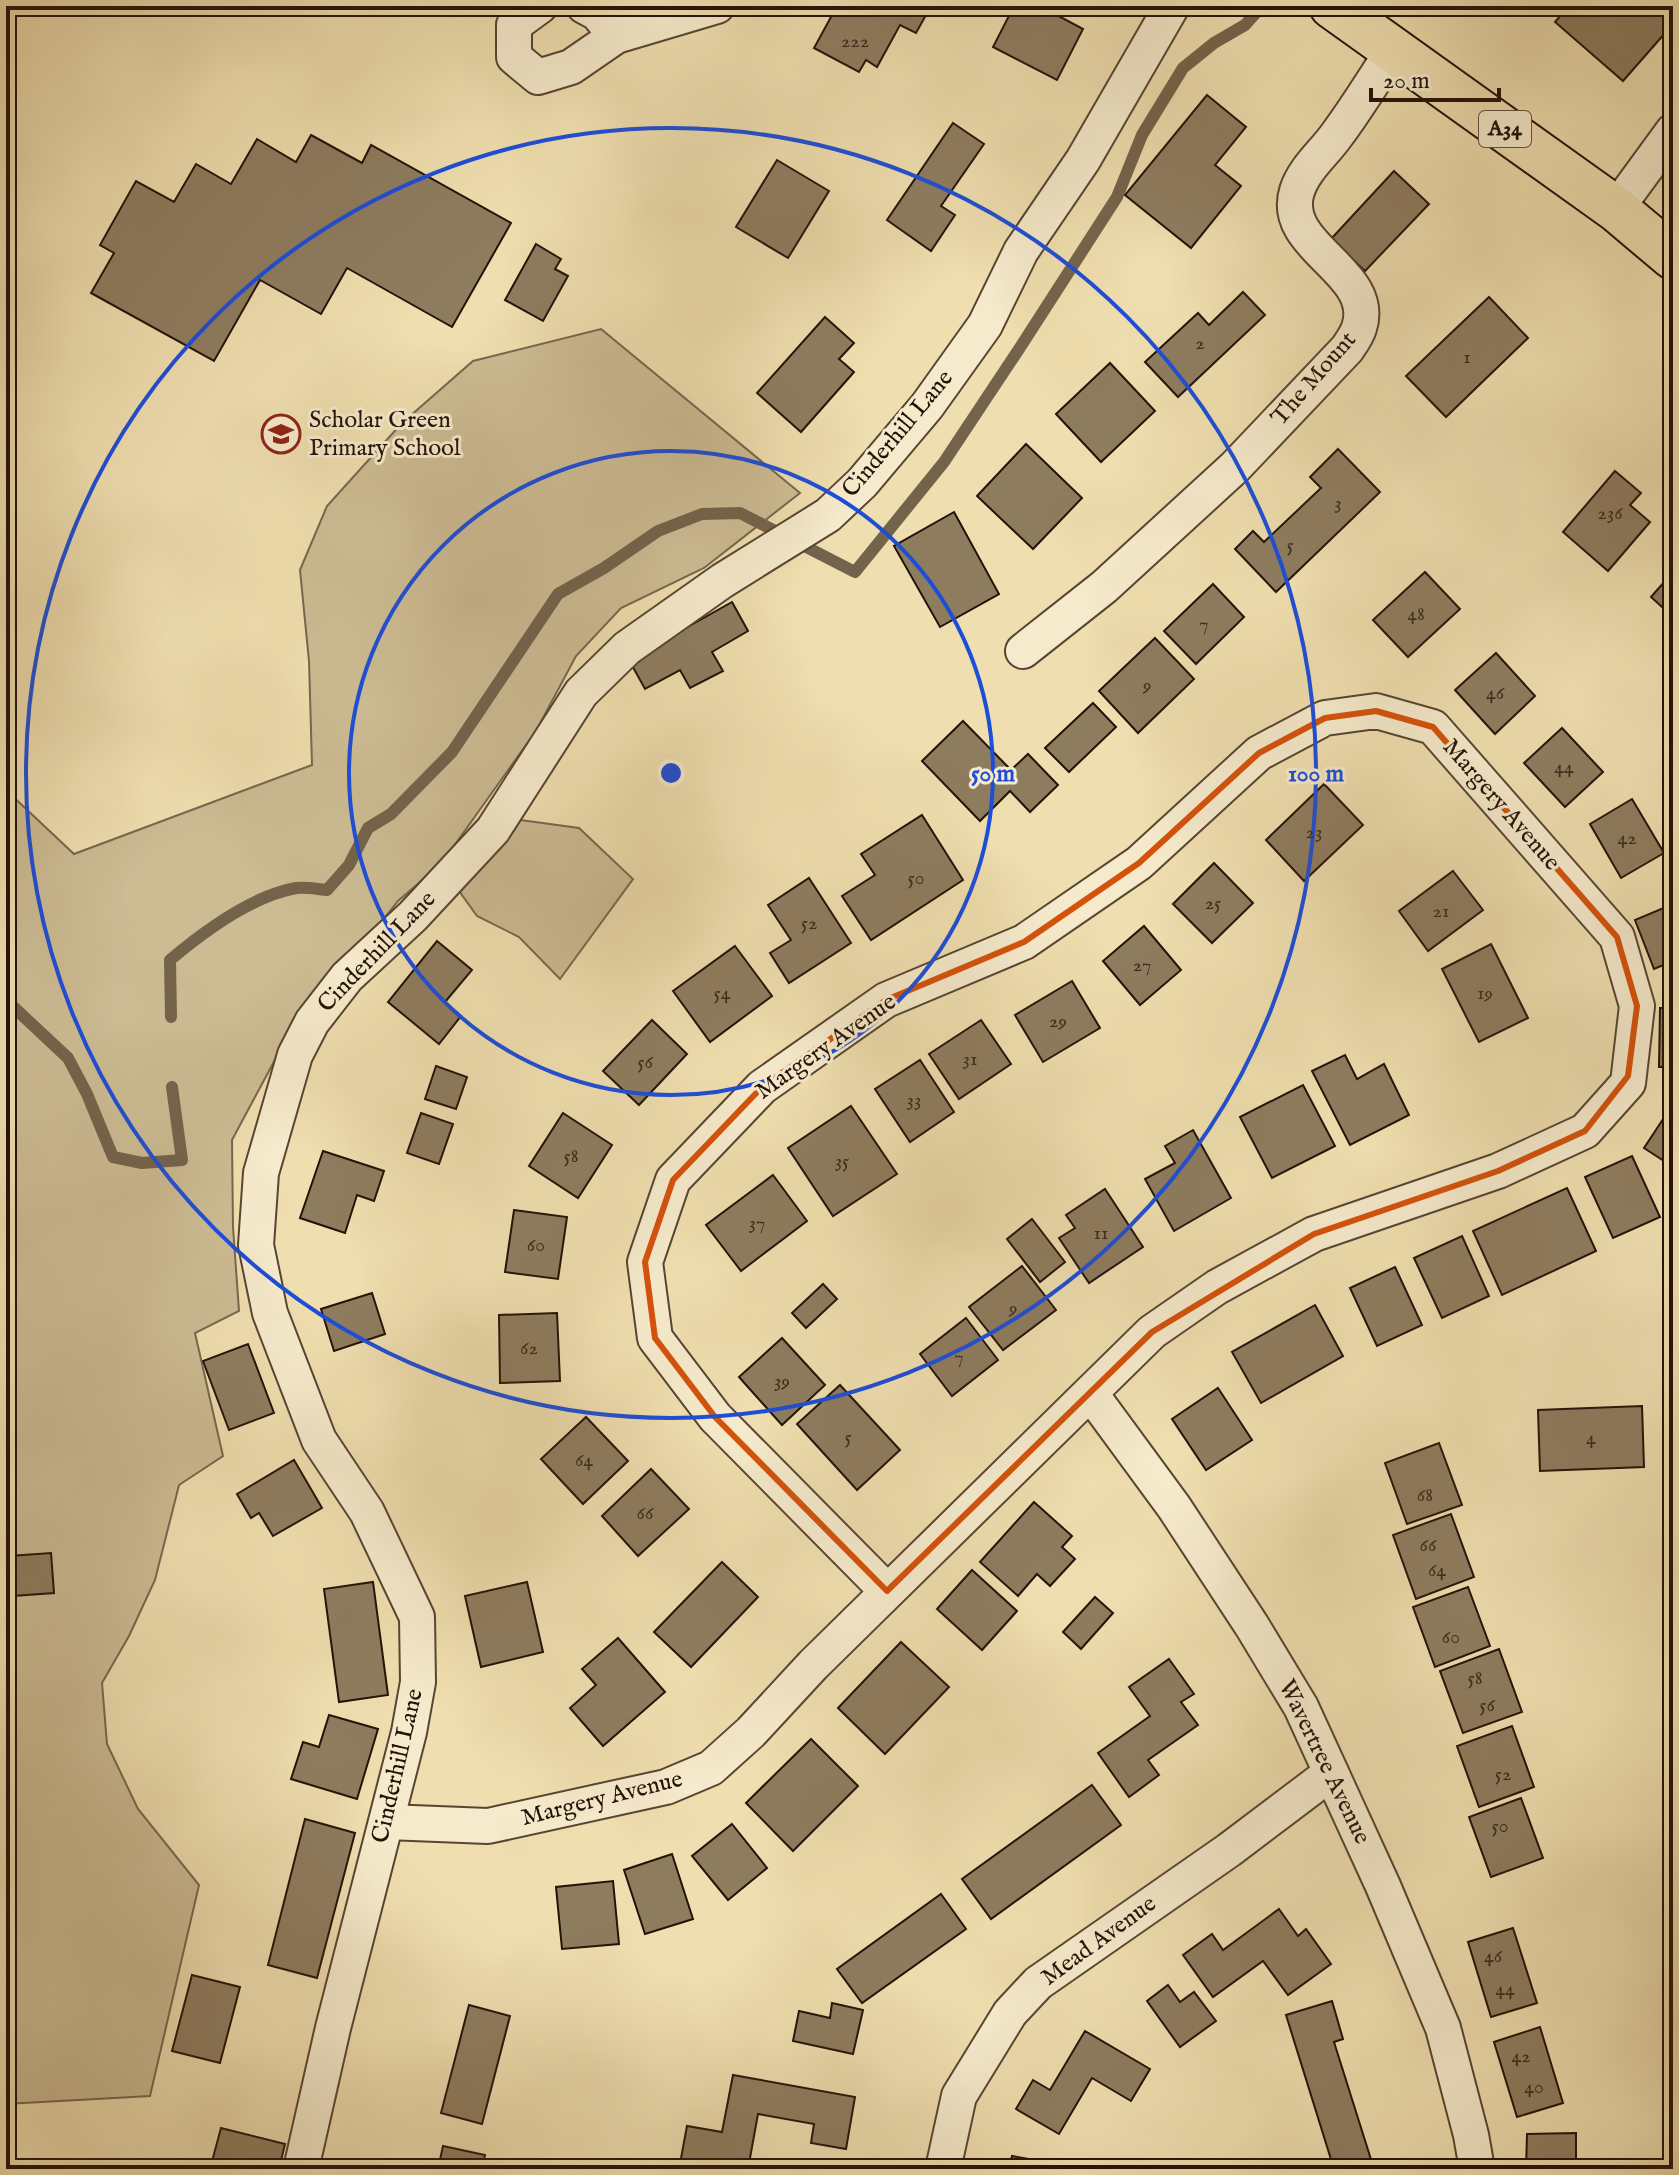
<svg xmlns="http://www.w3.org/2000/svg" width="1679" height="2175" viewBox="0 0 1679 2175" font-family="'IM FELL English',serif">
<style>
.green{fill:#ccbb93;stroke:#78664e;stroke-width:2}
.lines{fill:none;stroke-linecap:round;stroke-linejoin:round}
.stream{stroke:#74634b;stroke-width:12}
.building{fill:#8e7c5f;stroke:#241209;stroke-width:2}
.street-casing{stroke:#574532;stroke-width:38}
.highway-casing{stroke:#241209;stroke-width:48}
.street{stroke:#f5eacb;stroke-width:34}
.highway{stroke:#efdeaf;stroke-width:44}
.marked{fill:none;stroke:#d4520c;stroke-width:6;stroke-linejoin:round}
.ring{fill:none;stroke:#1d4ed8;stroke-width:4}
.labels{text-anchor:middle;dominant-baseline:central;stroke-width:6;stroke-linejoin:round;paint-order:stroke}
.number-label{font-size:20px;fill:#3e2c1e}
.shield{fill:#f5eacb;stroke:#635343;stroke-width:2}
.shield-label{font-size:22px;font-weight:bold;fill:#241209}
.street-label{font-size:24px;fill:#241209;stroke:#f5eacb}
.poi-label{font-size:24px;fill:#241209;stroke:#f5eacb;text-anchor:start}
.centre{fill:#1d4ed8;stroke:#f5eacb;stroke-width:4}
.ring-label{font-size:24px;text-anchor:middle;font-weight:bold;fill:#1d4ed8;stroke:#f5eacb;stroke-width:6;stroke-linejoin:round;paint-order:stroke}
</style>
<rect width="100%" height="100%" fill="#efdeaf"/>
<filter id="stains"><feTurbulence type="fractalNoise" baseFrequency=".0025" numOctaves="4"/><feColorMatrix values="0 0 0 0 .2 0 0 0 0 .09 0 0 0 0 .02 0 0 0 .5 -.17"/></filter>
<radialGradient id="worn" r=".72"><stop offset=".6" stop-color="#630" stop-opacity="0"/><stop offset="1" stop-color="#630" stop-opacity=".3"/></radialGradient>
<!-- green -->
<g class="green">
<polygon points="601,329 800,493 704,568 621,608 576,656 536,731 441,864 398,901 363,945 299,1015 232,1140 233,1227 239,1311 195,1333 223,1456 179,1485 155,1580 129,1636 102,1683 107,1744 138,1809 199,1885 150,2096 6,2104 6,790 74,854 312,765 309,661 300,570 327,506 401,424 473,361"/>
<polygon points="513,819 579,828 633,879 560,979 519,937 477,916 457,888"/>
</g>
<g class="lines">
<!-- stream -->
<g class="stream">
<polyline points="6,1000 68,1058 87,1094 113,1157 142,1163 182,1160 172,1087"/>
<path d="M171 1017 170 960C203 932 252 896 296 888 306 887 317 889 327 890L349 865 368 828 391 814 452 752 558 594 604 568 658 531 702 514 740 513 855 572 944 462 1021 346 1117 197 1142 135 1183 68 1214 43 1245 25 1262 6"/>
</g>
</g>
<!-- building -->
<g class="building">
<polygon points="837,6 931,6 916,33 900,25 877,67 866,60 859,72 814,48"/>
<polygon points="1014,6 1040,6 1083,29 1057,80 993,47"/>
<polygon points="1569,6 1621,6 1630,14 1637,6 1654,6 1673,24 1623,81 1555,22"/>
<polygon points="1207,95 1246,127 1215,165 1241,186 1191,248 1125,195"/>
<polygon points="953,123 984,144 941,206 955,215 931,251 887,220"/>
<polygon points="311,135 362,163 371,145 511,223 452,327 347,268 321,314 260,280 214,361 91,293 114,253 100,245 136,181 174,202 196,164 231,184 257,139 296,162"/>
<polygon points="777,160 829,191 788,258 736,227"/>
<polygon points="1394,171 1429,204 1365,271 1331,239"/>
<polygon points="536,244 561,259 555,269 568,276 543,321 505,300"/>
<polygon points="1243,292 1265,315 1178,397 1145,362 1198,313 1209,325"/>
<polygon points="1489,297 1528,338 1446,417 1406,376"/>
<polygon points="825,317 854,343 839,359 854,372 801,432 757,393"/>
<polygon points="1110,363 1155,411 1101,462 1056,414"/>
<polygon points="1026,444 1082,498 1033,549 977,496"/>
<polygon points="1338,449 1380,492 1276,592 1235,549 1253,531 1264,542 1321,488 1310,477"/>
<polygon points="1615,471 1641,493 1630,505 1650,522 1608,571 1563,532"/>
<polygon points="954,512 999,594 940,627 894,546"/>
<polygon points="1425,572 1460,609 1408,657 1373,620"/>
<polygon points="1673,572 1673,617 1651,597"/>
<polygon points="1213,584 1244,617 1196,664 1164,631"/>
<polygon points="732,602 748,631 712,652 723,671 690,688 680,670 645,689 629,660"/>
<polygon points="1155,638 1194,679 1138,733 1099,691"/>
<polygon points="1496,653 1535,696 1495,734 1455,690"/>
<polygon points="1093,703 1116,727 1069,772 1045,748"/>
<polygon points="963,721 1011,770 1028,754 1058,785 1030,812 1010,791 980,821 922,761"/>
<polygon points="1562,728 1603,772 1565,807 1524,763"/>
<polygon points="1324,784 1363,825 1304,881 1266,840"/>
<polygon points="1632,799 1664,853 1621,878 1590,824"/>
<polygon points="922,815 963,880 871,940 842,896 875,875 861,854"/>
<polygon points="1214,863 1253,903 1212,943 1173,904"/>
<polygon points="1453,871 1483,910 1428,951 1399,911"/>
<polygon points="809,878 851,943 789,983 770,953 791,940 768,905"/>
<polygon points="1673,904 1673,961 1654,969 1635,920"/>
<polygon points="1144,926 1181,970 1140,1005 1103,961"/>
<polygon points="437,941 472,970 445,1002 461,1016 439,1044 388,1002"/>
<polygon points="1491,944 1528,1018 1479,1042 1442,969"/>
<polygon points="735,946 772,996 710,1042 673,991"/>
<polygon points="1072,981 1100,1028 1043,1062 1015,1015"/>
<polygon points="1660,1008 1673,1008 1673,1067 1659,1067"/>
<polygon points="652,1020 687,1054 639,1105 603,1071"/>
<polygon points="981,1020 1011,1064 959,1099 929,1054"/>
<polygon points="1345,1055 1357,1079 1384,1064 1409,1115 1350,1145 1312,1071"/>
<polygon points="920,1060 954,1112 910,1142 875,1089"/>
<polygon points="436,1066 467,1077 456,1109 425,1099"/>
<polygon points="1303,1085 1335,1146 1272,1178 1240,1117"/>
<polygon points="1673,1104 1673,1167 1644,1148"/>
<polygon points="851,1106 897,1174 833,1216 788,1148"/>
<polygon points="421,1113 453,1124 439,1164 407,1153"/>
<polygon points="563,1113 612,1145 578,1198 529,1166"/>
<polygon points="1193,1130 1231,1198 1174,1231 1145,1179 1175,1163 1165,1146"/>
<polygon points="323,1151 384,1171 374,1201 357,1195 345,1233 300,1218"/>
<polygon points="1632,1156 1660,1217 1613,1238 1585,1177"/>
<polygon points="773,1175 807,1221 741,1271 706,1225"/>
<polygon points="1567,1188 1596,1251 1502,1295 1473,1231"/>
<polygon points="1105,1189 1143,1247 1089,1283 1059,1238 1075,1228 1066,1215"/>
<polygon points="514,1210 567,1217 558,1279 505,1272"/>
<polygon points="1032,1219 1065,1262 1040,1282 1007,1239"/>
<polygon points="1462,1236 1489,1296 1442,1318 1414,1258"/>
<polygon points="1022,1266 1056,1310 1003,1350 969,1307"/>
<polygon points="1395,1267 1422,1325 1377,1346 1350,1288"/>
<polygon points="823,1284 837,1299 806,1328 792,1313"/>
<polygon points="372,1293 385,1334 334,1351 321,1309"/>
<polygon points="1315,1305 1343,1356 1261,1403 1232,1352"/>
<polygon points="557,1313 560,1381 500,1383 499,1315"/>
<polygon points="966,1318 998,1360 952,1396 920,1354"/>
<polygon points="782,1338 825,1385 782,1425 739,1377"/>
<polygon points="248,1344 274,1413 229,1430 203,1361"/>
<polygon points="840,1385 900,1450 857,1490 797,1424"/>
<polygon points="1218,1388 1252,1440 1206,1470 1172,1419"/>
<polygon points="1642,1406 1644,1467 1540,1471 1538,1410"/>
<polygon points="586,1417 628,1461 583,1504 541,1459"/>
<polygon points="1439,1443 1462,1505 1407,1524 1385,1463"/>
<polygon points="294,1460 322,1508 273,1536 259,1513 251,1518 237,1494"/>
<polygon points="651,1469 689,1509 638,1556 602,1516"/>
<polygon points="1034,1502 1072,1536 1062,1547 1075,1559 1050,1586 1037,1574 1018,1596 980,1562"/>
<polygon points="1451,1514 1474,1577 1416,1599 1393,1535"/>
<polygon points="51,1553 54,1593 13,1596 9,1556"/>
<polygon points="722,1562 758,1597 691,1667 654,1632"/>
<polygon points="972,1570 1017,1611 982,1650 937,1609"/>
<polygon points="373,1582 388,1695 339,1702 324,1589"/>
<polygon points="527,1582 543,1652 481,1667 465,1596"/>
<polygon points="1468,1587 1490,1646 1435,1667 1413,1607"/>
<polygon points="1095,1597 1113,1613 1081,1649 1063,1632"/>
<polygon points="618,1638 665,1692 603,1746 570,1708 596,1685 582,1669"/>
<polygon points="901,1642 949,1687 885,1754 838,1708"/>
<polygon points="1499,1649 1522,1712 1463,1733 1440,1671"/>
<polygon points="1169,1659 1194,1694 1181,1702 1198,1725 1148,1760 1159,1775 1129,1797 1098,1753 1150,1716 1129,1687"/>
<polygon points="329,1715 378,1729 357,1799 291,1779 303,1742 319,1747"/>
<polygon points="1512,1726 1534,1787 1479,1807 1457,1746"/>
<polygon points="811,1739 858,1786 793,1851 746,1803"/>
<polygon points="1092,1785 1121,1825 991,1919 962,1879"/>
<polygon points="1521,1798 1543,1858 1491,1877 1469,1817"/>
<polygon points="305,1819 355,1833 317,1978 268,1965"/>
<polygon points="732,1824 767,1868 728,1900 692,1856"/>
<polygon points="672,1854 693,1919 645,1934 624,1870"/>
<polygon points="613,1881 619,1944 562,1949 556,1887"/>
<polygon points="941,1894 966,1929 862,2003 837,1969"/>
<polygon points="1279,1909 1298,1936 1306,1929 1331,1964 1288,1995 1263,1961 1213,1997 1183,1955 1212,1934 1223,1950"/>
<polygon points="1513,1928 1537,2003 1491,2017 1468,1942"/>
<polygon points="192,1975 240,1987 220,2063 172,2051"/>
<polygon points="1168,1985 1180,2002 1194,1992 1216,2021 1180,2047 1147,2001"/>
<polygon points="1332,2001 1343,2039 1334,2042 1374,2169 1334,2169 1286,2015"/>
<polygon points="832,2003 863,2010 853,2054 793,2041 799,2011 830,2018"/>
<polygon points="469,2005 510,2016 482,2124 441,2113"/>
<polygon points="1540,2027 1563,2103 1517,2117 1494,2042"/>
<polygon points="1085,2031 1150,2069 1131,2101 1092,2078 1059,2134 1016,2109 1033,2080 1050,2090"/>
<polygon points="733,2075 855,2097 846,2149 811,2143 814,2124 758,2114 748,2169 679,2169 687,2126 722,2132"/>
<polygon points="221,2128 285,2144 279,2169 210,2169"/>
<polygon points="1576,2133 1576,2169 1526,2169 1527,2134"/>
<polygon points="443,2146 485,2155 482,2169 438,2169"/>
<polygon points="1012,2156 1046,2162 1044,2169 1009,2169"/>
</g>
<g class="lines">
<!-- street casing -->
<g class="street-casing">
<g id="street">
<polyline points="540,6 514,25 514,57 538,77 571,67 616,36 717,6"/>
<polyline points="584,6 597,13 616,36"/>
<polyline points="1616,209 1673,131"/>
<path d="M1023 651 1104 587 1235 467 1347 349C1351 343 1357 335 1359 328 1378 271 1279 248 1297 191 1304 169 1323 154 1336 136 1357 108 1375 78 1394 49"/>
<polyline points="1091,1394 1174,1507 1252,1626 1301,1707 1383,1886 1443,2028 1471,2135 1477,2169"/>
<polyline points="387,1822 488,1826 666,1787 711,1768 751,1732 813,1665 1152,1332 1217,1287 1314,1234 1498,1171 1585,1131 1628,1083 1637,1006 1617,937 1433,727 1376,711 1325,718 1259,753 1139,863 1024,942 886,1000 762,1087 673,1180 645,1262 655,1338 715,1417 887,1591"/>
<polyline points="301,2169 333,2028 409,1732 418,1682 417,1617 367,1512 319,1440 270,1313 256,1245 261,1173 295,1055 312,1022 347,977 413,916 493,830 581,693 627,648 722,581 828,515 862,483 927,406 985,325 1021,251 1083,160 1172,6"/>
<polyline points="943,2169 959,2096 1010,2013 1038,1983 1229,1850 1331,1773"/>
</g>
</g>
<!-- highway casing -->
<g class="highway-casing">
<polyline id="highway" points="1332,6 1616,209 1673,257"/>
</g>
<!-- street -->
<use href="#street" class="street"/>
<!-- highway -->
<use href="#highway" class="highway"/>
</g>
<!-- marked area -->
<path class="marked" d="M1376 711 1433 727 1617 937 1637 1006 1628 1076 1585 1131 1498 1171 1314 1234 1152 1332 887 1591 715 1417 655 1338 645 1262 673 1180 762 1087 886 1000 1024 942 1139 863 1259 753 1325 718Z"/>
<!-- distance rings -->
<g class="ring">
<circle cx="671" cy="773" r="322"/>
<circle cx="671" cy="773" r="645"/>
</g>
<!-- icons -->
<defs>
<g id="school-ring" transform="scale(2)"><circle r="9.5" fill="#f5eacb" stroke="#8f2418" stroke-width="1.5"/><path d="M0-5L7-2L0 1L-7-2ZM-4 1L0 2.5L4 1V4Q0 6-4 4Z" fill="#8f2418"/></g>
</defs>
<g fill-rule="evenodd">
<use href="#school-ring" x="281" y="434"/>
</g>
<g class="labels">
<!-- number labels -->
<g class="number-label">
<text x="855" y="41">222</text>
<text x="1200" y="343">2</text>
<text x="1467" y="357">1</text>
<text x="1338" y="503">3</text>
<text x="1610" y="513">236</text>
<text x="1290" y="545">5</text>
<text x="1416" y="614">48</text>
<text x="1204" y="624">7</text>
<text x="1147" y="685">9</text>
<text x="1495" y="693">46</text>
<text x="1564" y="767">44</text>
<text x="1314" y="832">23</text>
<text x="1627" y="838">42</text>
<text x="916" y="878">50</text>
<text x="1213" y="903">25</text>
<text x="1441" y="911">21</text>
<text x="809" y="923">52</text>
<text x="1142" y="965">27</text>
<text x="722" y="993">54</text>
<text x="1485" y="993">19</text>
<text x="1058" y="1021">29</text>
<text x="970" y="1059">31</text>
<text x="645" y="1062">56</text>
<text x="914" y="1100">33</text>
<text x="571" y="1156">58</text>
<text x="842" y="1161">35</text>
<text x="757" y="1223">37</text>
<text x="1101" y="1233">11</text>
<text x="536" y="1245">60</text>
<text x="1013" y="1308">9</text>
<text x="529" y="1348">62</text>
<text x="959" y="1357">7</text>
<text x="782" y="1381">39</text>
<text x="848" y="1437">5</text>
<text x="1591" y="1438">4</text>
<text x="584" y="1460">64</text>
<text x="1425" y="1495">68</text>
<text x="645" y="1513">66</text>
<text x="1428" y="1545">66</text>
<text x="1437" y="1570">64</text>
<text x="1451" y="1637">60</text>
<text x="1475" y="1678">58</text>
<text x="1487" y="1705">56</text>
<text x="1503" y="1774">52</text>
<text x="1500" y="1826">50</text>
<text x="1493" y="1956">46</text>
<text x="1505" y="1989">44</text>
<text x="1521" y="2056">42</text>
<text x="1534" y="2087">40</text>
</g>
<!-- shield labels -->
<rect class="shield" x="1479" y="111" width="52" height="36" rx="6"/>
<g class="shield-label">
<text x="1505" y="129">A34</text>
</g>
<!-- street labels -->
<g class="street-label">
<text transform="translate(1314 379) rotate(-49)">The Mount</text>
<text transform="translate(898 434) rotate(-50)">Cinderhill Lane</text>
<text transform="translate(1501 805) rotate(49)">Margery Avenue</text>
<text transform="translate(377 952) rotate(-46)">Cinderhill Lane</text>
<text transform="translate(826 1047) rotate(-35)">Margery Avenue</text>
<text transform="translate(1324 1762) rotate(64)">Wavertree Avenue</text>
<text transform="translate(398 1766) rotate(-77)">Cinderhill Lane</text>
<text transform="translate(602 1799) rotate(-14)">Margery Avenue</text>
<text transform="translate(1099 1941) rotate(-36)">Mead Avenue</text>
</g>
<!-- poi labels -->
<g class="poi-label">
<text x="309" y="420">Scholar Green<tspan x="309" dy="28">Primary School</tspan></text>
</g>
</g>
<circle cx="671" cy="773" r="12" class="centre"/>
<g class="ring-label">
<text x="993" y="781">50 m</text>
<text x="1316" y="781">100 m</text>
</g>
<!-- margin -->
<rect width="1679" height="2175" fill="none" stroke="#efdeaf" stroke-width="32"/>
<rect x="8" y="8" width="1663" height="2159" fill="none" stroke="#241209" stroke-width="4"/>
<rect x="16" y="16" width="1647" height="2143" fill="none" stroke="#241209" stroke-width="2"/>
<!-- scale -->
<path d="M1371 88v12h128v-12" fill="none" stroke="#241209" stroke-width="4"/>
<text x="1383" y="88" font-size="24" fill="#241209" stroke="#f5eacb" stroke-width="6" paint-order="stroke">20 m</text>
<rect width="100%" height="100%" filter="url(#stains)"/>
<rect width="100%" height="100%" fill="url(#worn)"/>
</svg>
